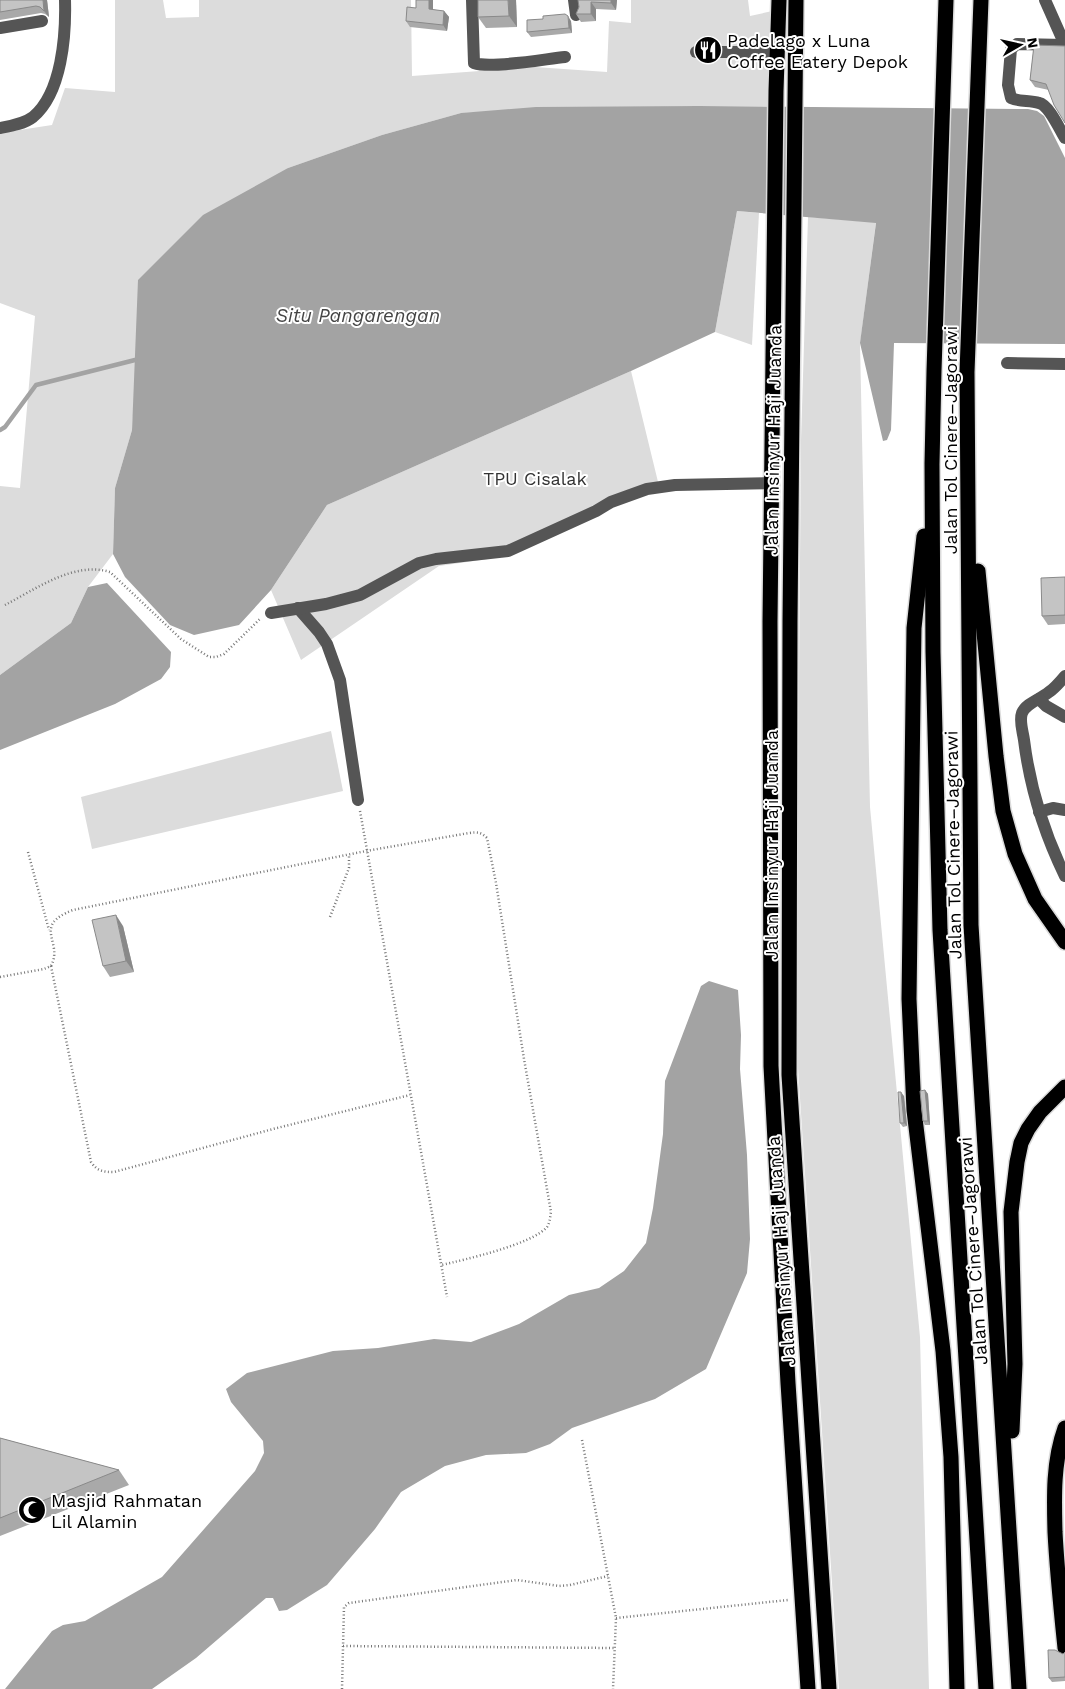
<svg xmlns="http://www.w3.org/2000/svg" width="1065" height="1689" viewBox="0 0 1065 1689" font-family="'Work Sans',sans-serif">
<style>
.green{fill:#dcdcdc}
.water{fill:#a3a3a3}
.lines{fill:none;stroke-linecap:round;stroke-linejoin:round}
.stream{stroke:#a3a3a3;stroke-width:4.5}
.highway-casing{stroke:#dbdbdb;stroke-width:18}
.path{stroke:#777;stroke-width:2.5;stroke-dasharray:1 2.5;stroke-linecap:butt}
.minor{stroke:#555;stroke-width:12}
.highway{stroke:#000;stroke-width:15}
.wall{fill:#a9a9a9}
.shaded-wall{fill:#898989}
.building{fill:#c4c4c4;stroke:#898989}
.labels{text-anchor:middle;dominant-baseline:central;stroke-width:4;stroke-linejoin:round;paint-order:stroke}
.poi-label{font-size:18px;fill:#000;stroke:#fff;text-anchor:start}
.street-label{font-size:18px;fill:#000;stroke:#fff}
.park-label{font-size:18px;fill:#333;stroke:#fff}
.water-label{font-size:19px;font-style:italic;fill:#444;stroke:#fff}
</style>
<rect width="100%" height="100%" fill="#fff"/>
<!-- green -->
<g class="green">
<polygon points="115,0 163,0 166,18 199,17 199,0 411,0 412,76 535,67 607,72 609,21 631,23 631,0 748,0 750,16 777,10 770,106 698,106 461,113 382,135 288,168 135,385 132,430 115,488 113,554 88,587 71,623 0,675 0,486 20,488 35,316 0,303 0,133 52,125 65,88 115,92"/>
<polygon points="737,211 759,213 752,345 715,332"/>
<polygon points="808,217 876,222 860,344 870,807 920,1337 929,1689 839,1689 796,1038 801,440"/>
<polygon points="631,371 659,486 488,559 439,566 301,660 271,590 327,505"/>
<polygon points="331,731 343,791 92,849 81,797"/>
</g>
<!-- water -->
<g class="water">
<polygon points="698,106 1028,109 1037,111 1044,116 1065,158 1065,344 894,343 891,430 887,440 883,441 860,343 876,223 737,211 715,332 631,371 327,505 271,590 239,625 194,635 170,625 125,577 113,554 115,488 132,430 138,280 203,215 288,168 382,135 461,113 536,107"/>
<polygon points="107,583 171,652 170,667 161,679 115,704 0,750 0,675 71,623 88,587"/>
<polygon points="709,981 738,990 741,1035 740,1069 747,1155 750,1239 747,1273 706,1369 655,1399 572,1428 550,1444 526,1453 486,1455 445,1466 401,1492 375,1529 327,1585 287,1610 279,1611 273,1598 266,1598 196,1658 152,1689 5,1689 52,1631 63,1625 85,1621 162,1577 255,1471 264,1453 263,1441 231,1402 226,1389 247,1373 333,1351 378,1348 434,1339 471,1342 519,1324 569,1295 599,1288 624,1271 646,1243 653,1208 663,1134 665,1081 701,986"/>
</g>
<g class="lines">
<!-- stream -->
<polyline class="stream" points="0,430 5,427 36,385 135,360"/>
<!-- highway casing -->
<g class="highway-casing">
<g id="highway">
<polyline points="779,0 776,91 770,622 771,1066 788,1383 808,1689"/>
<polyline points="796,0 790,621 789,1075 829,1689"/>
<polyline points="946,0 934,371 932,464 933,652 940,930 986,1689"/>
<polyline points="981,0 967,372 971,925 1019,1689"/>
<polyline points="924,536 914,628 909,999 914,1110 943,1351 951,1457 957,1689"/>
<polyline points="978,571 996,756 1003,811 1015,854 1035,899 1065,942"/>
<path d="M1065 1428C1053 1461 1054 1497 1055 1532 1057 1571 1061 1609 1065 1648"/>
<polyline points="1012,1431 1015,1364 1011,1212 1017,1162 1021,1143 1028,1129 1040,1112 1065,1087"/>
</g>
</g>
<!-- path -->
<g class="path">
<path d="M5 605C36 589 74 561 110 572L181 639 209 657H216L224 654 261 618"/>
<polyline points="360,811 447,1297"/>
<polyline points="28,852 49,930"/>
<polyline points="330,917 349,868 349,854"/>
<path d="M51 966 91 1162C97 1171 103 1172 114 1172L273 1129 410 1095"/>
<path d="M0 977 44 969 51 966C64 942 31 926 73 910L366 851 469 833C477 832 481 832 487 838L496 883 524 1059 551 1212C550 1217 550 1222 547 1227 533 1244 464 1260 441 1265"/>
<polyline points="582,1440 616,1618 613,1689"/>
<polyline points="616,1618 788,1600"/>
<polyline points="343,1646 614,1648"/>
<polyline points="342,1689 344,1607 349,1603 517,1580 559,1586 570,1585 608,1576"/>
</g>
<!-- minor -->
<g class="minor">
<path d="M472 0 474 63C491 69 545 59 565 57"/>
<polyline points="574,0 576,15"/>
<polyline points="1045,0 1065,45"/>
<polyline points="0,28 42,21"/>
<path d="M1065 45 1017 44 1011 49 1008 85 1011 98C1020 102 1030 100 1039 103 1049 105 1060 130 1065 138"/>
<polyline points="696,52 777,52"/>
<path d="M0 128C11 126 24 124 33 117 62 93 66 35 65 0"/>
<polyline points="1007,363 1065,364"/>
<polyline points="298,608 319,632 327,644 340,680 358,800"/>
<polyline points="271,613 326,604 360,595 419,563 436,559 508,551 596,511 611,502 647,489 675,485 772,483"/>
<path d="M1065 676C1060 682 1055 688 1049 692 1041 699 1026 703 1022 713 1019 721 1023 732 1024 740 1030 788 1044 833 1065 876"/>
<polyline points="1039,699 1046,706 1065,717"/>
<polyline points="1039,812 1053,808 1065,810"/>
</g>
<!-- highway -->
<use href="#highway" class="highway"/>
</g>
<!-- wall -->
<g class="wall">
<polygon points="0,0 47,0 49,17 45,14 41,13 0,20"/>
<polygon points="416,0 433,0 433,10 444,11 449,17 447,31 410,27 406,21 416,8"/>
<polygon points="516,0 517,27 486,28 478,17"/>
<polygon points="578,0 617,0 616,10 596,9 596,21 581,22 576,14 579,7"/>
<polygon points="571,21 572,33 531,37 527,32"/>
<polygon points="1034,45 1049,90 1035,87 1030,80"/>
<polygon points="1065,577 1065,624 1048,625 1042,616"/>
<polygon points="123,926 134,972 110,977 103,966"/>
<polygon points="925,1090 928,1094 930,1125 925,1125 923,1121"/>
<polygon points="904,1096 907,1126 903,1127 900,1123"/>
<polygon points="0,1438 119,1470 129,1485 0,1536"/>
<polygon points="1065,1652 1065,1681 1052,1682 1049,1678 1063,1654"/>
</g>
<!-- shaded-wall -->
<g class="shaded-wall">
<polygon points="43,0 47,0 49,17 44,11"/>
<polygon points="429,0 433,0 433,15 429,9"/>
<polygon points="508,0 516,0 517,27 509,16"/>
<polygon points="611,0 617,0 616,10 611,3"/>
<polygon points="591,2 596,9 596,21 591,14"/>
<polygon points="444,11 449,17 447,31 443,25"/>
<polygon points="568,16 571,21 572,33 569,28"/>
<polygon points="116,915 123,926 134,972 126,961"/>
<polygon points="925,1090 928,1094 930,1125 928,1121"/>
<polygon points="901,1092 904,1096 907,1126 904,1123"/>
</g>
<!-- building -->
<g class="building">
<polygon points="0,0 43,0 44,11 40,7 36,6 0,12"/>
<polygon points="416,0 429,0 429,9 444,11 443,25 406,21 407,7 416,8"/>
<polygon points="478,0 508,0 509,16 478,17"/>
<polygon points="578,0 611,0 611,3 591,2 591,14 576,14 579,7"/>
<polygon points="565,14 568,16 569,28 527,32 527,20 543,19 543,16"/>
<polygon points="1034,45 1065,46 1065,123 1054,105 1046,84 1030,80"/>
<polygon points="1065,577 1065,615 1042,616 1041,578"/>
<polygon points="116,915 126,961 103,966 92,920"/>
<polygon points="925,1090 928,1121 923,1121 920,1091"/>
<polygon points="898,1092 901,1092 904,1123 900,1123"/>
<polygon points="0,1438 119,1470 0,1518"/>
<polygon points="1048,1650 1055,1650 1063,1654 1065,1652 1065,1677 1049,1678"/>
</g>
<!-- icons -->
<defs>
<g id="restaurant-disc" transform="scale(1.4375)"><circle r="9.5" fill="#000" stroke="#fff"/><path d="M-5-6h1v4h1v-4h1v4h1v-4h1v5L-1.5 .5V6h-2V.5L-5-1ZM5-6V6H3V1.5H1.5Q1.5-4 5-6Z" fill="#fff"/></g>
<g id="mosque-disc" transform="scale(1.4375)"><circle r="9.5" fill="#000" stroke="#fff"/><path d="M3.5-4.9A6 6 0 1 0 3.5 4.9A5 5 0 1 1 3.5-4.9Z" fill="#fff"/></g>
</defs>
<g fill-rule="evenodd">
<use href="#restaurant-disc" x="708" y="50"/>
<use href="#mosque-disc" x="32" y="1510"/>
</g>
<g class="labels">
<!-- poi labels -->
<g class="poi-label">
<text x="727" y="40">Padelago x Luna<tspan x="727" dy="21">Coffee Eatery Depok</tspan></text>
<text x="51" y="1500">Masjid Rahmatan<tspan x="51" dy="21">Lil Alamin</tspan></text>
</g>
<!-- street labels -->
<g class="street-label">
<text transform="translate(773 440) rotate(-89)">Jalan Insinyur Haji Juanda</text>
<text transform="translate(950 440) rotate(-90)">Jalan Tol Cinere–Jagorawi</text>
<text transform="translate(771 845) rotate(-90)">Jalan Insinyur Haji Juanda</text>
<text transform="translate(953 845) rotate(-91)">Jalan Tol Cinere–Jagorawi</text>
<text transform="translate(781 1251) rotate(-94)">Jalan Insinyur Haji Juanda</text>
<text transform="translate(973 1251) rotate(-94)">Jalan Tol Cinere–Jagorawi</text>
</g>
<!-- park labels -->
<g class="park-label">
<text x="535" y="478">TPU Cisalak</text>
</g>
<!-- water labels -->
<g class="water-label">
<text x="358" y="315">Situ Pangarengan</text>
</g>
</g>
<!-- north arrow -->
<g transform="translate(1020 45) rotate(81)" stroke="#ffffff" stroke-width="4" paint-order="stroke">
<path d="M0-4L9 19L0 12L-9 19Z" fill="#000000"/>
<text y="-8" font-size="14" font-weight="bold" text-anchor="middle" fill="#000000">N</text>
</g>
</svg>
